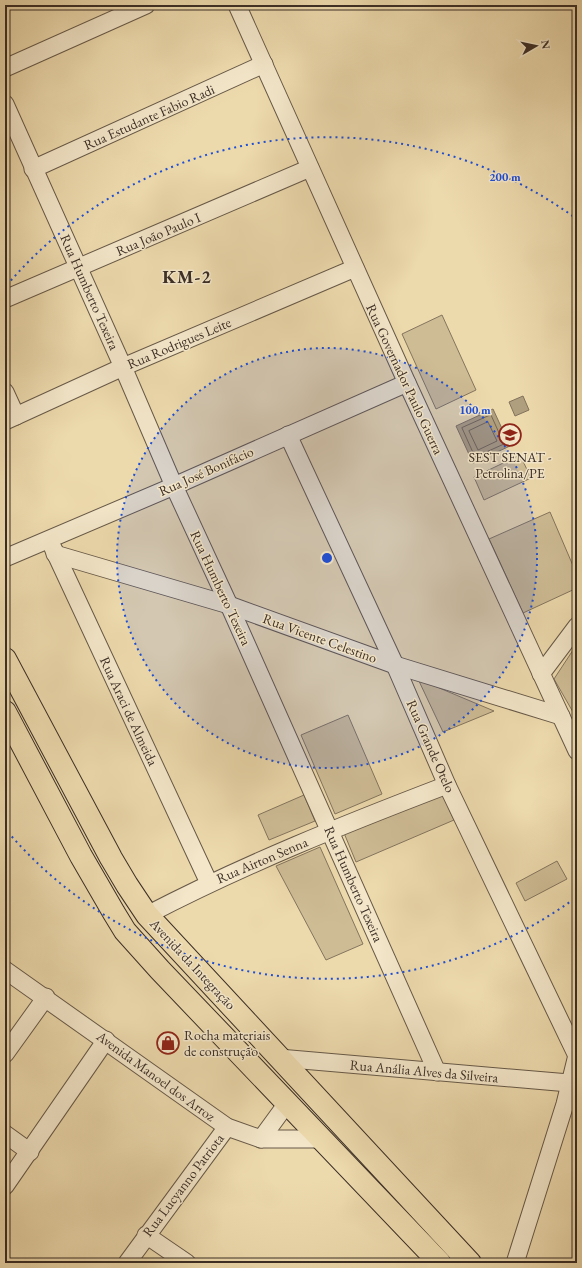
<svg xmlns="http://www.w3.org/2000/svg" width="582" height="1268" viewBox="0 0 582 1268" font-family="'EB Garamond',serif">
<style>
.green{fill:#cebc95;stroke:#84755e}
.water{fill:#b09f7e;stroke:#81725b}
.lines{fill:none;stroke-linecap:round;stroke-linejoin:round}
.shore{stroke:#766652;stroke-width:1}
.minor-casing{stroke:#675948;stroke-width:19}
.major-casing{stroke:#3b2e26;stroke-width:24}
.minor{stroke:#f3e6c9;stroke-width:17}
.major{stroke:#ecd9ac;stroke-width:22}
.ring{fill:none;stroke:#1d4ed8;stroke-width:2;stroke-dasharray:2 4}
.labels{text-anchor:middle;dominant-baseline:central;stroke-width:3;stroke-linejoin:round;paint-order:stroke}
.street-label{font-size:14px;fill:#3b2e26;stroke:#f3e6c9}
.poi-label{font-size:14px;fill:#3b2e26;stroke:#f3e6c9}
.district-label{font-size:18px;font-weight:bold;letter-spacing:1px;fill:#3b2e26;stroke:#f3e6c9}
.centre{fill:#1d4ed8;stroke:#f3e6c9;stroke-width:2}
.ring-label{font-size:12px;text-anchor:middle;font-weight:bold;fill:#1d4ed8;stroke:#f3e6c9;stroke-width:3;stroke-linejoin:round;paint-order:stroke}
</style>
<rect width="100%" height="100%" fill="#ecd9ac"/>
<filter id="stains"><feTurbulence type="fractalNoise" baseFrequency=".005" numOctaves="4"/><feColorMatrix values="0 0 0 0 .2 0 0 0 0 .09 0 0 0 0 .02 0 0 0 .5 -.17"/></filter>
<radialGradient id="worn" r=".72"><stop offset=".6" stop-color="#630" stop-opacity="0"/><stop offset="1" stop-color="#630" stop-opacity=".3"/></radialGradient>
<!-- green -->
<g class="green">
<polygon points="442,315 476,390 436,409 402,334"/>
<polygon points="520,455 531,478 484,500 474,477"/>
<polygon points="550,512 577,575 577,588 523,613 489,539"/>
<polygon points="577,644 577,719 554,679"/>
<polygon points="418,679 494,711 443,732"/>
<polygon points="348,715 382,794 335,814 301,735"/>
<polygon points="441,791 454,820 356,862 344,833"/>
<polygon points="304,795 315,821 269,840 258,815"/>
<polygon points="320,847 363,944 326,960 276,866"/>
<polygon points="557,861 567,879 525,901 516,883"/>
</g>
<!-- water -->
<g class="water">
<polygon points="523,396 529,410 515,416 509,402"/>
<polygon points="493,409 510,446 473,463 456,426"/>
</g>
<g class="lines">
<!-- shore -->
<g class="shore">
<polygon points="491,415 504,444 475,457 462,428"/>
<polygon points="488,422 497,441 478,450 469,431"/>
</g>
<!-- minor casing -->
<g class="minor-casing">
<g id="minor">
<polyline points="237,5 407,383 577,751"/>
<polyline points="5,68 146,5"/>
<polyline points="5,104 123,367 174,486 229,605 437,1072"/>
<polyline points="33,169 264,64"/>
<polyline points="5,299 310,168"/>
<polyline points="5,392 16,416"/>
<polyline points="5,421 123,367 355,268"/>
<polyline points="288,435 395,665 447,785 577,1056"/>
<polyline points="53,548 209,883"/>
<polyline points="55,554 229,605 395,665 561,716"/>
<polyline points="5,558 174,486 407,383"/>
<polyline points="541,674 577,626"/>
<path d="M147 915C245 864 345 824 447 785"/>
<polyline points="5,970 227,1127 261,1139 322,1139"/>
<polyline points="5,1054 46,997"/>
<polyline points="279,1058 569,1083"/>
<polyline points="5,1134 30,1152"/>
<polyline points="261,1139 288,1102"/>
<polyline points="5,1186 106,1040"/>
<polyline points="146,1235 187,1263"/>
<polyline points="127,1263 227,1127"/>
<polyline points="515,1263 565,1104 577,1055"/>
</g>
</g>
<!-- major casing -->
<g class="major-casing">
<g id="major">
<polyline points="5,659 111,858 127,885 147,915 470,1263"/>
<polyline points="5,712 81,856 114,913 125,931 160,970 440,1263"/>
</g>
</g>
<!-- minor -->
<use href="#minor" class="minor"/>
<!-- major -->
<use href="#major" class="major"/>
</g>
<!-- distance rings -->
<circle cx="327" cy="558" r="210" fill="#1d4ed8" fill-opacity=".12"/>
<g class="ring">
<circle cx="327" cy="558" r="210"/>
<path d="M574 899A421 421 0 0 1 7 831M7 285A421 421 0 0 1 574 217"/>
</g>
<!-- icons -->
<defs>
<g id="university-ring" transform="scale(1.15)"><circle r="9.5" fill="#f3e6c9" stroke="#8f2418" stroke-width="1.5"/><path d="M0-5L7-2L0 1L-7-2ZM-4 1L0 2.5L4 1V4Q0 6-4 4Z" fill="#8f2418"/></g>
<g id="shop-ring" transform="scale(1.15)"><circle r="9.5" fill="#f3e6c9" stroke="#8f2418" stroke-width="1.5"/><path d="M-5-2.5h2.3a2.7 3.5 0 0 1 5.4 0H5L5.5 6h-11ZM-1.5-2.5h3a1.5 2.3 0 0 0-3 0Z" fill="#8f2418"/></g>
</defs>
<g fill-rule="evenodd">
<use href="#university-ring" x="510" y="435"/>
<use href="#shop-ring" x="168" y="1043"/>
</g>
<g class="labels">
<!-- street labels -->
<g class="street-label">
<text transform="translate(149 117) rotate(-24)">Rua Estudante Fabio Radi</text>
<text transform="translate(158 234) rotate(-23)">Rua João Paulo I</text>
<text transform="translate(90 292) rotate(66)">Rua Humberto Texeira</text>
<text transform="translate(179 343) rotate(-23)">Rua Rodrigues Leite</text>
<text transform="translate(405 379) rotate(65)">Rua Governador Paulo Guerra</text>
<text transform="translate(206 471) rotate(-24)">Rua José Bonifácio</text>
<text transform="translate(221 588) rotate(65)">Rua Humberto Texeira</text>
<text transform="translate(320 638) rotate(20)">Rua Vicente Celestino</text>
<text transform="translate(129 711) rotate(65)">Rua Araci de Almeida</text>
<text transform="translate(431 746) rotate(66)">Rua Grande Otelo</text>
<text transform="translate(262 860) rotate(-23)">Rua Airton Senna</text>
<text transform="translate(354 884) rotate(66)">Rua Humberto Texeira</text>
<text transform="translate(193 964) rotate(47)">Avenida da Integração</text>
<text transform="translate(424 1071) rotate(5)">Rua Anália Alves da Silveira</text>
<text transform="translate(156 1076) rotate(36)">Avenida Manoel dos Arroz</text>
<text transform="translate(183 1185) rotate(-53)">Rua Lucyanno Patriota</text>
</g>
<!-- poi labels -->
<g class="poi-label">
<text x="510" y="457">SEST SENAT -<tspan x="510" dy="16">Petrolina/PE</tspan></text>
<text x="184" y="1035" text-anchor="start">Rocha materiais<tspan x="184" dy="16">de construção</tspan></text>
</g>
<!-- district labels -->
<g class="district-label">
<text x="187" y="276">KM-2</text>
</g>
</g>
<circle cx="327" cy="558" r="6" class="centre"/>
<g class="ring-label">
<text x="505" y="181">200 m</text>
<text x="475" y="414">100 m</text>
</g>
<!-- margin -->
<rect width="582" height="1268" fill="none" stroke="#ecd9ac" stroke-width="20"/>
<rect x="6" y="6" width="570" height="1256" fill="none" stroke="#3b2e26" stroke-width="2"/>
<rect x="10" y="10" width="562" height="1248" fill="none" stroke="#3b2e26"/>
<!-- north arrow -->
<g transform="translate(536 46) rotate(81)" stroke="#f3e6c9" stroke-width="3" paint-order="stroke">
<path d="M0-3L7 15L0 10L-7 15Z" fill="#3b2e26"/>
<text y="-6" font-size="11" font-weight="bold" text-anchor="middle" fill="#3b2e26">N</text>
</g>
<rect width="100%" height="100%" filter="url(#stains)"/>
<rect width="100%" height="100%" fill="url(#worn)"/>
</svg>
